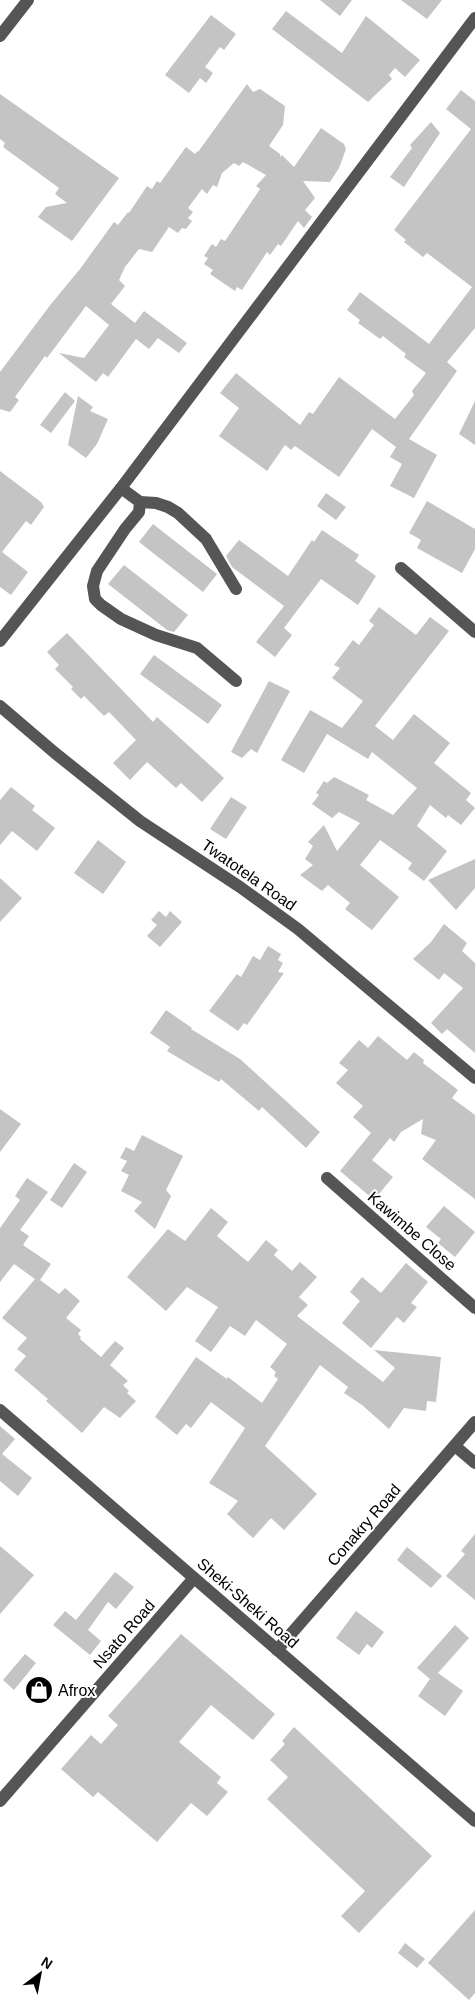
<svg xmlns="http://www.w3.org/2000/svg" width="475" height="2014" viewBox="0 0 475 2014" font-family="Helvetica,sans-serif">
<style>
.building{fill:#c4c4c4}
.lines{fill:none;stroke-linecap:round;stroke-linejoin:round}
.minor{stroke:#555;stroke-width:12}
.labels{text-anchor:middle;dominant-baseline:central;stroke-width:4;stroke-linejoin:round;paint-order:stroke}
.street-label{font-size:16px;fill:#000;stroke:#fff}
.poi-label{font-size:16px;fill:#000;stroke:#fff;text-anchor:start}
</style>
<rect width="100%" height="100%" fill="#fff"/>
<!-- building -->
<g class="building">
<polygon points="320,0 352,0 340,16"/>
<polygon points="401,0 442,0 427,19"/>
<polygon points="286,11 342,53 366,16 420,60 405,77 395,68 389,75 392,79 368,102 272,29"/>
<polygon points="211,15 236,34 224,50 220,47 205,67 213,73 206,83 200,78 189,93 165,75"/>
<polygon points="247,84 253,92 260,89 285,106 283,125 269,146 280,154 280,157 282,155 294,167 321,128 344,144 346,149 339,168 330,182 303,181 315,198 305,210 312,217 304,228 298,221 281,246 278,244 270,255 267,252 242,290 237,287 235,291 210,274 213,270 204,264 208,258 204,256 212,244 216,247 221,239 225,241 260,189 256,186 266,175 243,162 239,166 234,163 222,173 217,187 213,185 207,194 202,189 188,208 193,212 188,218 192,221 186,229 182,228 178,233 169,227 152,252 139,249 125,267 119,280 125,286 111,304 135,323 144,311 187,343 179,353 158,338 149,349 136,339 108,377 103,373 96,382 59,353 84,358 109,325 86,306 47,358 45,356 15,397 19,400 10,412 0,409 0,372 51,304 80,269 114,222 118,225 128,212 129,213 147,186 152,189 157,181 160,183 186,147 195,154 197,151 198,152"/>
<polygon points="461,90 475,101 475,328 447,362 457,371 409,439 437,455 414,498 390,486 402,464 390,457 396,447 372,429 339,477 295,446 291,450 285,445 267,471 219,436 239,408 220,393 236,373 300,425 309,412 313,414 339,377 395,419 414,395 412,391 426,373 404,357 406,354 383,336 380,339 358,323 360,320 347,310 360,292 429,344 472,287 427,253 423,257 404,242 406,240 394,230 471,129 446,109"/>
<polygon points="0,94 119,178 72,241 38,217 46,207 67,203 55,194 59,188 3,147 5,143 0,139"/>
<polygon points="431,122 440,133 404,187 390,177 412,148 410,145"/>
<polygon points="65,392 75,401 51,433 40,425"/>
<polygon points="78,396 93,407 90,411 108,419 97,444 86,458 68,445"/>
<polygon points="475,401 475,445 459,434"/>
<polygon points="0,471 41,502 44,507 31,525 26,521 2,552 28,572 11,595 0,587"/>
<polygon points="326,493 346,507 336,520 317,506"/>
<polygon points="427,501 475,529 475,549 462,573 417,548 421,540 409,533"/>
<polygon points="153,524 217,574 203,592 139,542"/>
<polygon points="322,530 359,555 355,561 376,576 358,605 321,579 284,628 292,635 275,657 256,642 284,606 232,567 226,556 239,540 288,576 312,540 314,542"/>
<polygon points="124,565 188,615 174,632 167,630 108,584"/>
<polygon points="379,607 416,635 430,617 449,631 375,726 393,740 414,714 450,743 434,763 471,793 466,800 475,808 461,825 448,815 446,818 430,805 417,826 447,851 424,881 408,869 412,863 380,840 360,865 399,897 372,930 345,909 350,903 328,885 322,891 300,875 313,865 305,859 313,846 308,842 324,825 337,851 360,823 339,812 332,818 312,804 319,795 316,793 324,781 327,783 334,777 369,795 366,800 393,815 417,788 372,752 368,759 327,734 304,773 281,760 310,710 342,728 363,701 332,678 340,668 334,665 353,640 359,645 374,625 369,621"/>
<polygon points="67,633 153,722 157,717 224,778 202,802 181,783 176,788 147,762 130,780 113,763 136,740 109,712 104,716 84,696 81,699 71,689 73,687 55,669 59,665 47,652"/>
<polygon points="154,655 222,705 208,724 140,674"/>
<polygon points="269,681 290,691 257,753 251,749 242,758 231,752"/>
<polygon points="11,787 35,806 32,810 55,828 37,851 12,831 0,845 0,800"/>
<polygon points="231,797 247,807 226,839 210,829"/>
<polygon points="98,840 126,862 103,894 74,873"/>
<polygon points="475,859 475,888 456,910 428,880"/>
<polygon points="0,878 22,898 0,922"/>
<polygon points="159,911 166,917 170,911 182,922 160,947 147,936 157,925 151,920"/>
<polygon points="444,924 467,943 462,951 475,963 475,1053 447,1029 442,1034 431,1023 463,988 444,973 439,980 413,959 431,942"/>
<polygon points="268,946 281,954 278,960 283,963 278,972 284,973 247,1025 244,1023 238,1031 209,1011 237,974 241,977 253,956 260,960"/>
<polygon points="166,1010 192,1028 191,1029 240,1059 320,1132 306,1148 262,1107 259,1111 221,1079 219,1082 167,1051 170,1047 150,1033"/>
<polygon points="378,1036 407,1060 414,1052 424,1060 423,1063 458,1090 452,1098 475,1115 475,1199 422,1159 436,1140 421,1134 423,1119 401,1132 394,1142 390,1138 372,1160 393,1177 374,1200 340,1171 371,1133 353,1117 363,1106 336,1083 348,1070 339,1063 359,1040 368,1048"/>
<polygon points="0,1109 21,1124 0,1152"/>
<polygon points="142,1135 183,1156 166,1190 171,1196 155,1229 134,1211 142,1202 121,1191 129,1175 121,1171 127,1161 120,1158 126,1147 134,1151"/>
<polygon points="74,1163 87,1172 62,1208 50,1200"/>
<polygon points="27,1178 48,1192 20,1230 29,1236 23,1245 51,1264 40,1280 59,1294 65,1288 80,1301 66,1318 81,1330 78,1334 81,1337 80,1339 101,1357 115,1341 124,1348 110,1365 128,1381 123,1385 129,1391 127,1393 136,1401 120,1418 104,1407 82,1433 46,1401 48,1399 14,1370 26,1356 17,1349 27,1338 2,1318 35,1279 14,1264 0,1282 0,1228 20,1200 15,1196"/>
<polygon points="444,1206 475,1232 455,1257 438,1243 441,1239 426,1227"/>
<polygon points="211,1208 228,1222 217,1236 248,1262 266,1240 278,1250 274,1255 292,1271 300,1262 317,1277 299,1297 308,1305 297,1316 383,1382 395,1368 374,1350 441,1357 436,1402 427,1401 426,1411 404,1408 389,1429 362,1405 344,1393 348,1387 320,1365 265,1446 317,1494 284,1530 271,1518 253,1538 227,1514 238,1501 209,1483 245,1428 211,1402 191,1428 186,1424 177,1435 155,1417 196,1357 227,1379 228,1377 262,1403 278,1379 274,1376 276,1372 270,1367 287,1344 256,1320 245,1336 230,1326 211,1352 195,1341 218,1307 187,1287 166,1311 127,1277 168,1229 185,1241"/>
<polygon points="406,1263 428,1282 411,1303 417,1307 404,1323 397,1317 371,1348 342,1323 360,1301 350,1292 362,1277 381,1293"/>
<polygon points="0,1426 15,1439 2,1454 32,1478 18,1496 0,1481"/>
<polygon points="475,1534 475,1600 446,1576 465,1554 461,1551"/>
<polygon points="0,1546 34,1575 0,1614"/>
<polygon points="407,1547 442,1576 431,1588 397,1560"/>
<polygon points="115,1572 134,1587 116,1609 108,1602 88,1630 101,1641 90,1655 53,1625 65,1611 76,1620"/>
<polygon points="356,1611 384,1632 372,1648 367,1644 359,1655 336,1638"/>
<polygon points="455,1625 469,1638 438,1673 463,1691 445,1716 418,1696 430,1679 417,1668"/>
<polygon points="181,1634 275,1714 253,1740 211,1705 179,1742 221,1777 217,1783 228,1792 207,1816 191,1803 157,1842 98,1792 93,1797 61,1769 91,1735 101,1744 118,1725 108,1716"/>
<polygon points="25,1654 36,1663 14,1690 3,1680"/>
<polygon points="294,1727 432,1856 359,1933 341,1916 365,1891 267,1799 288,1777 270,1760 285,1744 282,1741"/>
<polygon points="475,1910 475,1993 469,2000 428,1963"/>
<polygon points="405,1943 425,1959 417,1968 398,1953"/>
</g>
<g class="lines">
<!-- minor -->
<g class="minor">
<polyline points="0,36 28,0"/>
<polyline points="121,488 140,502 139,512 125,529 97,571 93,586 95,599 101,605 121,619 156,635 197,648 236,681"/>
<polyline points="140,502 156,503 168,507 178,513 206,539 236,589"/>
<polyline points="401,568 475,632"/>
<polyline points="0,641 121,488 475,18"/>
<polyline points="0,706 55,753 140,821 240,887 298,929 475,1078"/>
<polyline points="327,1178 475,1308"/>
<polyline points="0,1410 475,1821"/>
<polyline points="455,1446 475,1463"/>
<polyline points="277,1650 475,1422"/>
<polyline points="0,1801 194,1578"/>
</g>
</g>
<!-- icons -->
<defs>
<g id="shop-disc" transform="scale(1.4375)"><circle r="9.5" fill="#000" stroke="#fff"/><path d="M-5-2.5h2.3a2.7 3.5 0 0 1 5.4 0H5L5.5 6h-11ZM-1.5-2.5h3a1.5 2.3 0 0 0-3 0Z" fill="#fff"/></g>
</defs>
<g fill-rule="evenodd">
<use href="#shop-disc" x="39" y="1690"/>
</g>
<g class="labels">
<!-- street labels -->
<g class="street-label">
<text transform="translate(249 875) rotate(35)">Twatotela Road</text>
<text transform="translate(412 1231) rotate(41)">Kawimbe Close</text>
<text transform="translate(364 1525) rotate(-49)">Conakry Road</text>
<text transform="translate(248 1603) rotate(41)">Sheki-Sheki Road</text>
<text transform="translate(124 1634) rotate(-49)">Nsato Road</text>
</g>
<!-- poi labels -->
<g class="poi-label">
<text x="58" y="1690">Afrox</text>
</g>
</g>
<!-- north arrow -->
<g transform="translate(40 1974) rotate(32)" stroke="#ffffff" stroke-width="4" paint-order="stroke">
<path d="M0-4L9 19L0 12L-9 19Z" fill="#000000"/>
<text y="-8" font-size="14" font-weight="bold" text-anchor="middle" fill="#000000">N</text>
</g>
</svg>
